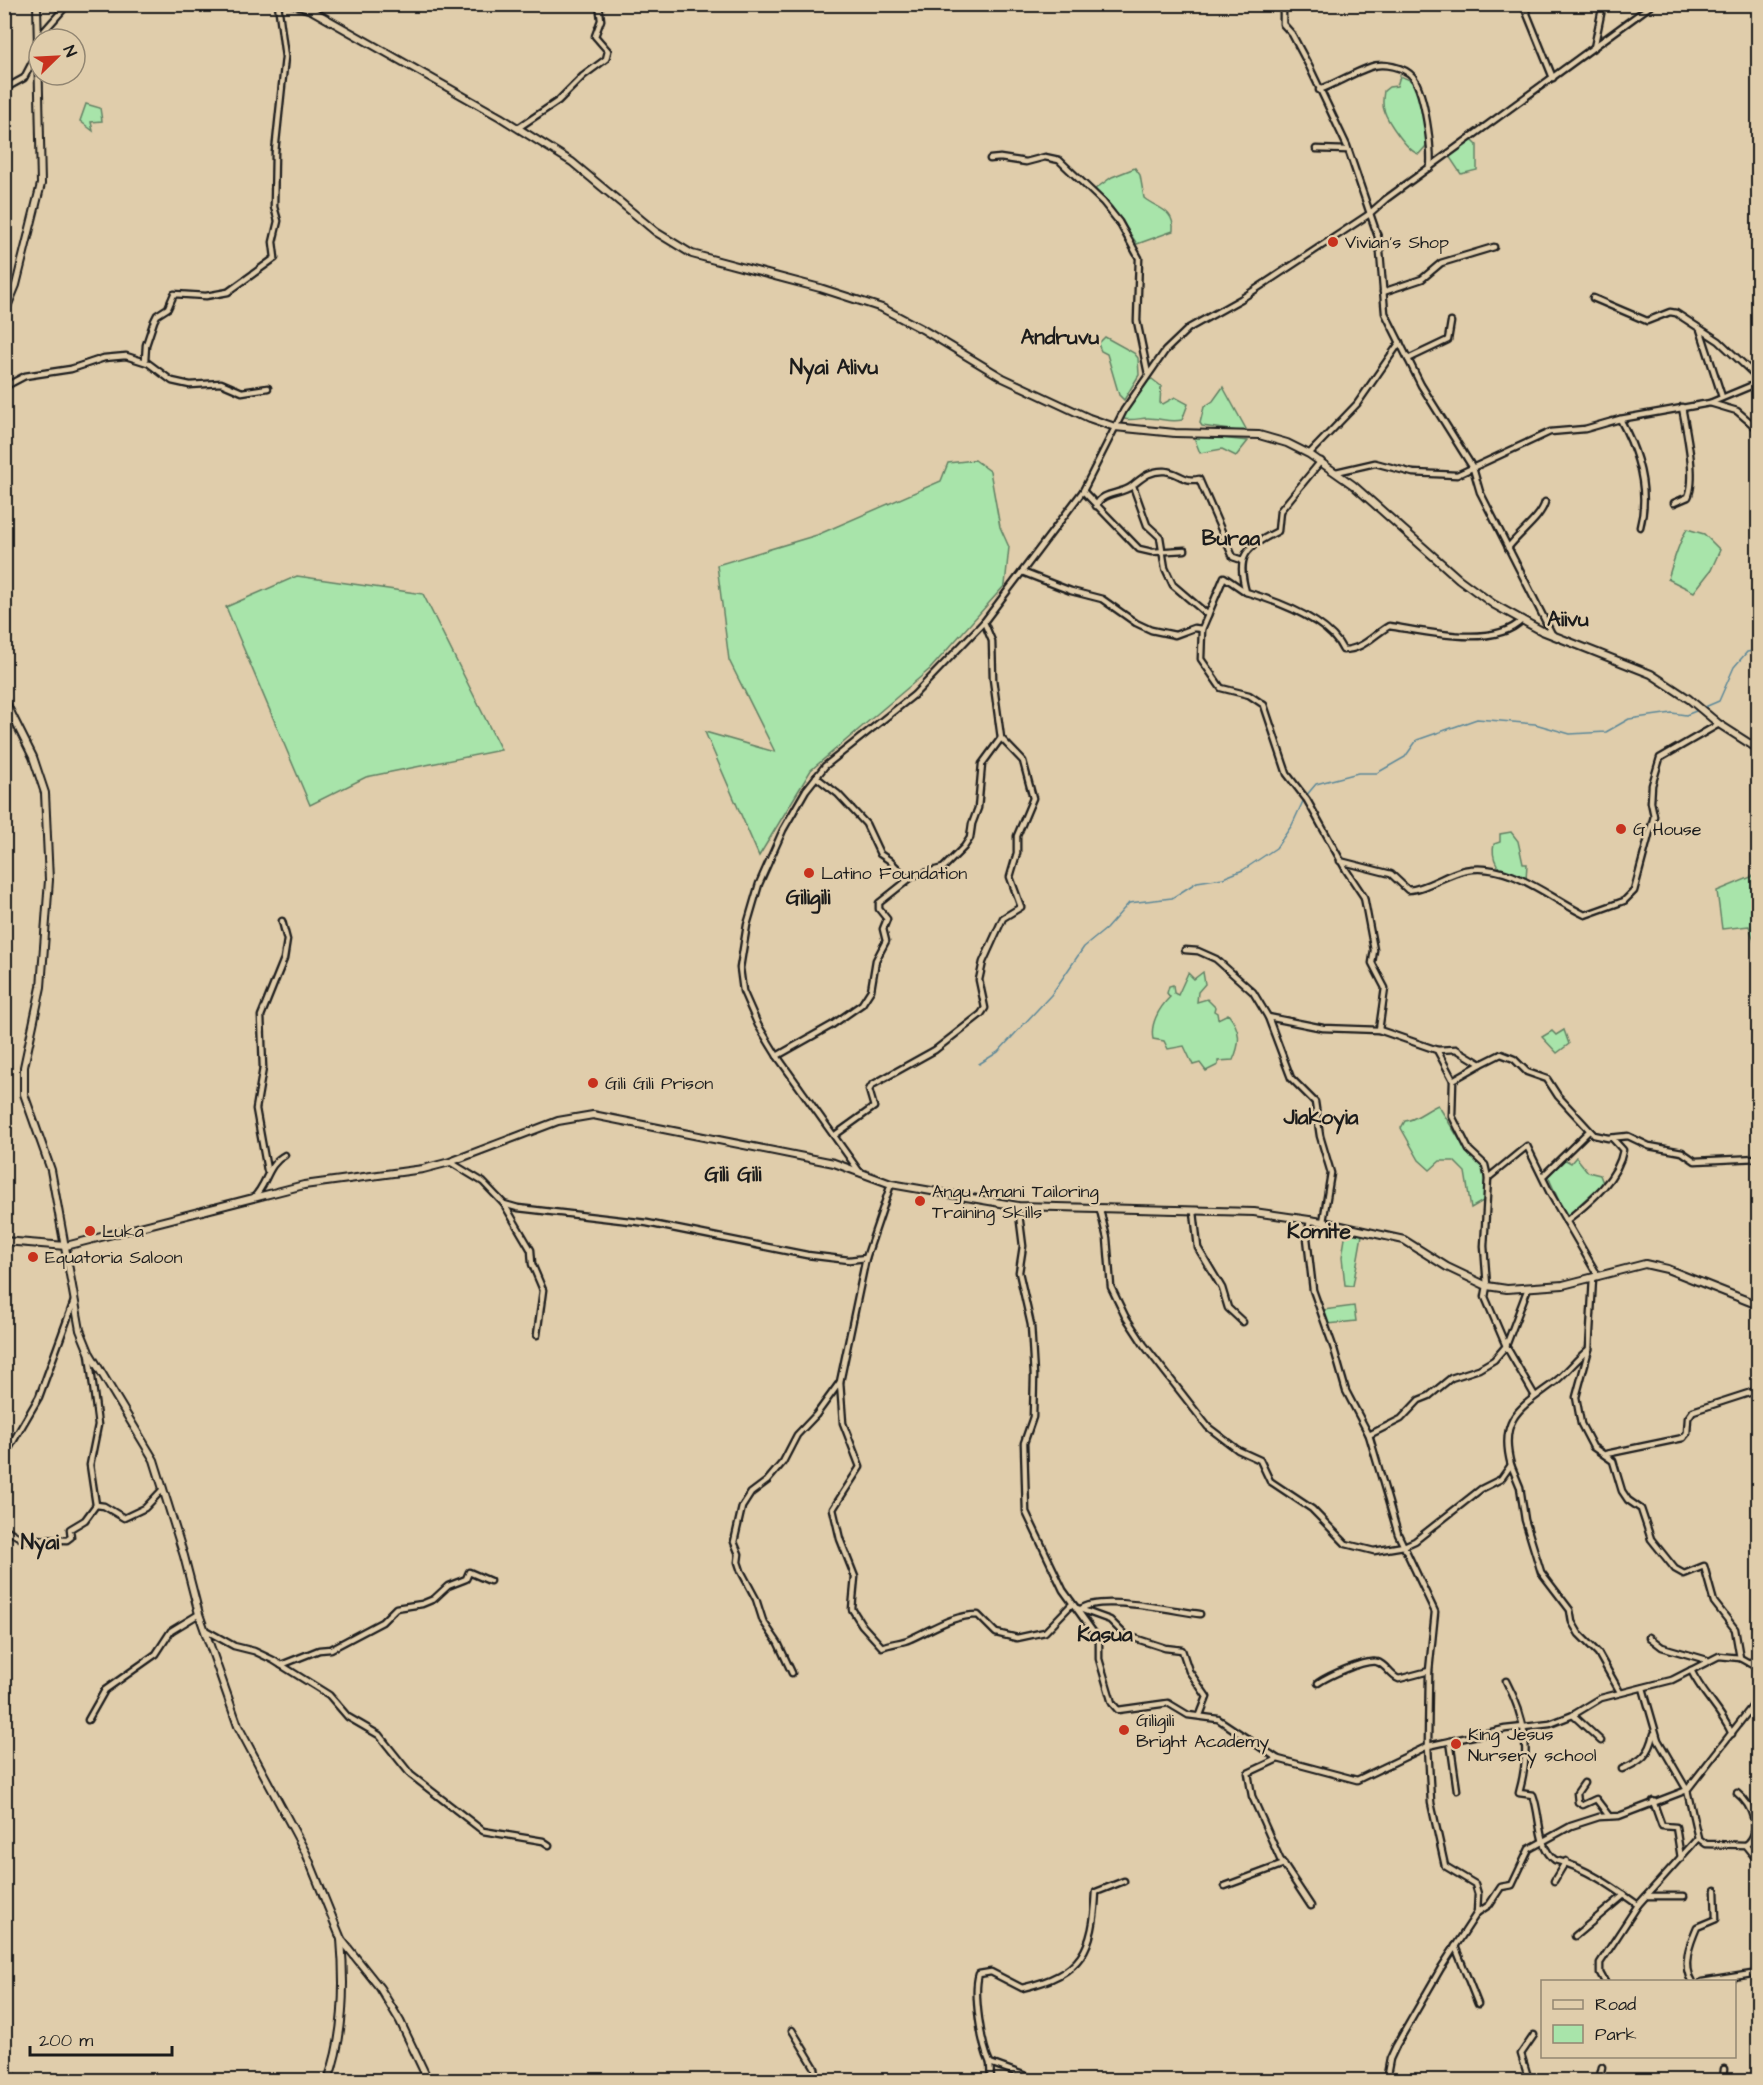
<svg xmlns="http://www.w3.org/2000/svg" width="1763" height="2085" viewBox="0 0 1763 2085" font-family="'Architects Daughter',sans-serif">
<style>
.green{fill:#a8e4aa;stroke:#628063;stroke-width:1.5}
.lines{fill:none;stroke-linecap:round;stroke-linejoin:round}
.stream{stroke:#5d8898;stroke-width:1.5}
.minor-casing{stroke:#1c1c1c;stroke-width:9}
.tertiary-casing{stroke:#1c1c1c;stroke-width:10}
.minor{stroke:#e0cdab;stroke-width:4.5}
.tertiary{stroke:#e0cdab;stroke-width:6}
.poi-dot{fill:#c8321e;stroke:#e0cdab;stroke-width:2}
.labels{text-anchor:middle;dominant-baseline:central;stroke-width:5;stroke-linejoin:round;paint-order:stroke}
.poi-label{font-size:18px;fill:#1c1c1c;stroke:#e0cdab;text-anchor:start}
.quarter-label{font-size:21px;font-weight:bold;fill:#1c1c1c;stroke:#e0cdab}
</style>
<rect width="100%" height="100%" fill="#e0cdab"/>
<filter id="ink" filterUnits="userSpaceOnUse"><feTurbulence type="fractalNoise" baseFrequency=".0167" numOctaves="2"/><feDisplacementMap in="SourceGraphic" scale="12" xChannelSelector="R" yChannelSelector="G"/><feConvolveMatrix kernelMatrix="1 2 1 2 8 2 1 2 1" color-interpolation-filters="sRGB"/></filter>
<g filter="url(#ink)">
<!-- green -->
<g class="green">
<path d="M1400 76C1404 78 1410 79 1413 83 1423 94 1427 131 1426 146L1419 154C1409 153 1387 121 1384 110 1382 104 1383 97 1384 91L1389 87 1397 86Z"/>
<polygon points="86,104 100,108 102,121 91,122 93,131 80,121"/>
<polygon points="1471,139 1477,145 1477,170 1461,174 1449,156"/>
<path d="M1135 168 1140 175 1144 198C1157 209 1175 209 1173 231L1137 244 1112 207 1095 189 1112 177Z"/>
<polygon points="1105,337 1134,353 1138,358 1139,375 1124,400 1119,395 1107,354 1101,351 1098,344"/>
<path d="M1152 379 1161 386 1160 403 1163 404 1175 397 1188 404 1182 420C1170 423 1160 418 1148 418 1139 418 1134 421 1124 419L1123 416 1149 380Z"/>
<polygon points="1223,387 1246,429 1244,432 1202,426 1200,423 1204,407 1213,401"/>
<polygon points="1193,435 1248,441 1236,456 1222,449 1200,453"/>
<polygon points="975,460 990,471 1000,527 1009,547 1005,585 930,669 811,770 759,856 705,732 775,752 729,660 717,565 817,535 941,481 948,463"/>
<path d="M1687 529 1704 534 1720 550 1711 570 1694 592 1668 579C1673 562 1678 544 1687 529Z"/>
<polygon points="297,576 423,594 501,750 366,777 310,805 226,607"/>
<path d="M1511 832 1518 841 1523 864H1527L1526 880 1516 875 1510 880C1500 870 1490 860 1494 844L1500 842V834Z"/>
<polygon points="1758,874 1758,952 1749,926 1722,929 1717,891"/>
<path d="M1203 972 1205 984 1198 992 1197 1002 1207 999 1215 1007 1214 1011 1217 1013 1218 1019 1228 1014C1241 1030 1241 1042 1233 1060L1218 1061V1065L1206 1071 1200 1063 1193 1065 1184 1046 1168 1049 1164 1041 1153 1039C1150 1025 1158 1009 1170 997L1167 993 1169 986 1173 985 1174 993 1178 995 1188 973 1194 979Z"/>
<polygon points="1564,1030 1569,1044 1557,1053 1542,1037 1552,1031 1556,1035"/>
<path d="M1438 1105 1471 1158H1478C1487 1170 1488 1186 1483 1201L1471 1208 1465 1172 1454 1161H1440L1430 1170 1419 1160 1401 1128 1405 1121C1414 1121 1428 1109 1438 1105Z"/>
<polygon points="1576,1157 1588,1172 1600,1175 1603,1183 1566,1217 1547,1174 1562,1158 1571,1163"/>
<polygon points="1346,1232 1362,1235 1353,1286 1345,1285 1342,1257"/>
<polygon points="1354,1306 1356,1321 1328,1324 1324,1310"/>
</g>
<g class="lines">
<!-- stream -->
<g class="stream">
<polyline points="1705,707 1719,701 1734,667 1747,652 1758,650"/>
<polyline points="979,1064 998,1052 1051,995 1084,947 1106,929 1129,903 1172,898 1197,882 1223,878 1243,870 1276,848 1292,825 1305,797 1316,784 1358,773 1377,773 1405,757 1417,740 1477,719 1535,724 1570,734 1606,732 1629,719 1672,713 1686,715 1696,711"/>
</g>
<!-- minor casing -->
<g class="minor-casing">
<g id="minor">
<polyline points="1283,4 1283,24 1292,34 1310,68 1347,146 1379,240 1385,313 1421,385 1473,468 1480,492 1552,634"/>
<polyline points="1523,4 1553,78"/>
<polyline points="38,38 68,4"/>
<polyline points="1594,48 1603,4"/>
<polyline points="4,89 24,78 37,53"/>
<path d="M1319 90C1337 83 1353 73 1370 67 1382 62 1405 67 1413 77 1425 94 1432 148 1430 168"/>
<polyline points="518,128 558,101 583,76 606,59 608,51 595,36 601,20 599,4"/>
<polyline points="1316,149 1348,150"/>
<polyline points="990,159 1000,158 1026,162 1045,157 1059,160 1103,202 1119,222 1139,258 1137,321 1148,374"/>
<polyline points="1383,292 1422,279 1441,263 1494,247"/>
<polyline points="1593,298 1647,321 1670,312 1676,313 1719,341 1758,378"/>
<polyline points="1700,329 1722,397"/>
<polyline points="1408,359 1448,340 1451,322"/>
<polyline points="145,361 146,345 154,321 157,315 168,308 174,294 206,296 228,292 275,258 273,242 278,221 274,207 275,152 285,57 278,4"/>
<polyline points="4,387 25,376 71,369 104,358 126,356 148,363 172,381 190,385 221,383 242,392 268,388"/>
<polyline points="1710,403 1737,411 1758,429"/>
<path d="M1620 419C1638 452 1650 490 1640 527"/>
<polyline points="1309,454 1357,404 1400,342"/>
<path d="M1321 461 1280 511 1278 531C1245 548 1236 555 1246 592 1276 601 1329 620 1343 650 1363 650 1373 635 1389 626 1424 631 1494 649 1522 620"/>
<polyline points="1336,472 1375,463 1413,473 1457,475 1550,432 1585,429 1620,419 1710,403 1758,383"/>
<polyline points="1133,486 1147,525 1160,537 1165,568 1173,585 1208,615 1202,629"/>
<polyline points="1083,491 1139,549 1152,552 1185,550"/>
<path d="M1674 503 1688 497C1697 477 1686 430 1682 407"/>
<path d="M1096 506C1102 491 1121 495 1132 486 1142 478 1150 470 1165 471 1178 472 1185 483 1199 479L1233 557 1242 560"/>
<path d="M1508 548C1519 533 1541 518 1545 502"/>
<polyline points="1022,572 1071,591 1102,599 1136,623 1151,630 1175,635 1194,628 1202,629 1201,659 1221,688 1249,695 1264,705 1287,774 1307,800 1346,870 1364,897 1374,950 1372,963 1385,988 1379,1030"/>
<polyline points="1208,615 1224,577 1246,592"/>
<polyline points="816,777 838,794 866,824 880,854 889,860 908,879"/>
<path d="M1340 861 1391 874 1408 890C1427 889 1446 874 1465 870 1509 861 1549 898 1585 915L1624 901 1634 891 1654 816 1651 802 1652 785 1660 758 1719 724"/>
<polyline points="1185,950 1198,951 1216,959 1253,992 1268,1017 1291,1078 1315,1102 1320,1136 1331,1173 1323,1222"/>
<polyline points="1268,1017 1323,1028 1379,1030 1437,1050 1453,1080 1452,1116 1469,1150 1485,1165 1488,1178 1484,1246 1487,1286 1485,1297 1506,1346 1535,1396"/>
<polyline points="1437,1050 1456,1049 1481,1064 1501,1054 1514,1059 1527,1072 1547,1079 1558,1096 1594,1135 1608,1138 1628,1136 1649,1146 1682,1152 1695,1161 1758,1158"/>
<polyline points="777,1056 832,1025 862,1004 871,990 876,960 886,941 883,929 887,919 879,909 879,903 913,876 943,868 964,847 970,838 972,824 978,808 982,764 1001,738"/>
<polyline points="1453,1080 1481,1064"/>
<polyline points="835,1135 874,1107 869,1090 872,1085 935,1050 981,1014 985,1008 979,980 983,962 1003,918 1021,907 1010,877 1017,853 1017,836 1033,798 1023,761 1001,738 993,679 992,641 984,622"/>
<polyline points="450,1162 483,1182 504,1204 518,1208 647,1223 807,1255 849,1260 866,1258 891,1184"/>
<polyline points="267,1170 256,1109 263,1068 261,1016 284,959 287,940 282,921"/>
<polyline points="859,1171 777,1056 758,1025 743,991 740,968 747,925 759,884 783,830 806,790 825,766 914,695 984,622 1083,491 1124,410 1165,351 1189,328 1241,299 1368,215 1386,199 1653,4"/>
<polyline points="1543,1176 1589,1131"/>
<polyline points="1488,1178 1527,1146 1550,1193 1598,1276"/>
<path d="M253 1198C268 1184 266 1165 285 1155"/>
<polyline points="504,1204 531,1250 532,1264 543,1290 537,1335"/>
<polyline points="1018,1206 1023,1246 1019,1272 1031,1325 1034,1376 1033,1417 1024,1443 1026,1512 1063,1590 1099,1640 1099,1659 1112,1703 1118,1710 1168,1703 1188,1715 1218,1719 1278,1759 1357,1780 1428,1746 1505,1729 1550,1724 1573,1715 1601,1698 1672,1680 1719,1656 1740,1658 1758,1668"/>
<path d="M1100 1210 1107 1238 1111 1287 1125 1316 1144 1345 1208 1427 1238 1450 1260 1460 1270 1481 1312 1509 1346 1544 1374 1551 1404 1546 1415 1541 1481 1489 1501 1479 1511 1465C1498 1417 1522 1407 1555 1382 1567 1372 1577 1359 1589 1349"/>
<polyline points="1194,1212 1198,1248 1222,1288 1228,1308 1243,1322"/>
<polyline points="1310,1220 1307,1238 1313,1290 1334,1349 1346,1391 1369,1435 1398,1534 1435,1612 1429,1671 1428,1746 1431,1803 1445,1866 1475,1884 1478,1894 1477,1913 1441,1968 1396,2046 1390,2059 1386,2080"/>
<path d="M1566 1221C1588 1203 1618 1180 1623 1150L1612 1138"/>
<path d="M866 1258 840 1382 843 1423 860 1467 833 1509 840 1539 855 1577 852 1609 862 1625 882 1647C891 1643 902 1643 910 1639 933 1629 952 1615 978 1615L996 1633 1017 1638 1045 1632 1072 1604"/>
<polyline points="1593,1278 1589,1349 1576,1397 1581,1424 1593,1447 1613,1461 1622,1491 1628,1500 1641,1509 1651,1539 1675,1569 1684,1574 1704,1566 1714,1602 1735,1629 1740,1658"/>
<polyline points="1369,1435 1401,1419 1419,1400 1429,1396 1451,1378 1479,1369 1494,1360 1506,1346 1528,1288"/>
<polyline points="1606,1454 1683,1438 1687,1433 1688,1418 1693,1411 1758,1390"/>
<polyline points="4,1457 39,1397 74,1301"/>
<polyline points="1511,1465 1520,1487 1525,1520 1541,1572 1570,1610 1572,1622 1579,1634 1598,1653 1620,1692"/>
<polyline points="96,1505 104,1506 124,1518 145,1508 163,1489"/>
<polyline points="4,1528 22,1539 67,1540 71,1537 70,1529 85,1520 96,1505 90,1465 98,1425 89,1354"/>
<polyline points="1077,1608 1110,1620 1125,1635 1165,1648 1182,1650 1189,1671 1207,1697 1200,1715"/>
<path d="M1081 1609C1100 1594 1174 1611 1200 1614"/>
<polyline points="205,1630 234,1646 254,1651 273,1660 329,1695 348,1717 379,1735 411,1775 483,1831 543,1841 549,1845"/>
<polyline points="1649,1637 1662,1647 1707,1660"/>
<polyline points="1749,1663 1758,1658"/>
<polyline points="281,1665 319,1650 331,1649 382,1622 396,1608 422,1604 434,1599 448,1586 466,1579 469,1572 490,1581"/>
<path d="M1691 1670C1702 1694 1721 1710 1732 1734"/>
<polyline points="792,1673 778,1643 763,1621 756,1599 741,1571 738,1562 739,1554 734,1542 742,1507 751,1493 767,1481 783,1462 797,1435 816,1415 840,1382"/>
<path d="M1506 1681C1526 1719 1531 1750 1519 1793L1533 1795C1541 1816 1537 1847 1555 1860 1585 1867 1613 1887 1638 1905"/>
<path d="M1318 1683C1328 1676 1365 1659 1377 1662 1386 1664 1390 1676 1399 1679L1429 1671"/>
<polyline points="1643,1688 1658,1740 1687,1790 1698,1838 1706,1844 1745,1845 1758,1861"/>
<polyline points="1573,1715 1601,1741"/>
<polyline points="88,1720 105,1690 156,1654 171,1631 199,1614"/>
<polyline points="1450,1741 1457,1790"/>
<polyline points="1278,1759 1248,1773 1252,1796 1280,1859 1311,1906"/>
<path d="M1622 1769C1641 1762 1650 1754 1654 1734"/>
<polyline points="1584,1783 1577,1793 1578,1802 1583,1805 1596,1799 1609,1816"/>
<path d="M1737 1793C1752 1805 1763 1832 1746 1845"/>
<polyline points="1653,1801 1662,1826 1676,1827 1681,1858"/>
<polyline points="1554,1881 1566,1861"/>
<polyline points="1225,1886 1284,1864"/>
<polyline points="1648,1896 1684,1896"/>
<polyline points="1477,1913 1489,1905 1501,1887 1512,1885 1529,1849 1571,1826 1599,1817 1619,1816 1687,1790 1758,1699"/>
<polyline points="1575,1936 1624,1895"/>
<polyline points="1455,1946 1478,2004"/>
<polyline points="1605,1982 1600,1973 1600,1963 1638,1905 1698,1838"/>
<path d="M1692 1982C1681 1966 1690 1943 1697 1927L1716 1919 1715 1890"/>
<polyline points="1702,1982 1758,1973"/>
<polyline points="792,2030 815,2068 817,2080"/>
<polyline points="990,2063 991,2080"/>
<path d="M1037 2080 990 2063C981 2044 973 1993 979 1974L991 1972 1022 1988C1083 1974 1093 1950 1096 1892L1124 1881"/>
<polyline points="1203,2080 1226,2080"/>
<polyline points="1529,2080 1521,2054 1534,2035"/>
<polyline points="1599,2080 1602,2067"/>
<polyline points="1723,2080 1724,2069"/>
</g>
</g>
<!-- tertiary casing -->
<g class="tertiary-casing">
<g id="tertiary">
<polyline points="293,4 311,10 500,117 572,162 656,232 692,254 820,288 882,308 922,329 1003,378 1089,418 1115,427 1175,433 1259,435 1287,443 1309,454 1353,485 1459,579 1493,604 1542,631 1651,674 1689,699 1719,724 1758,749"/>
<polyline points="4,314 16,285 41,184 37,4"/>
<polyline points="4,699 33,757 45,793 49,880 41,987 24,1067 24,1094 51,1170 80,1330 89,1352 154,1460 184,1556 199,1614 238,1726 306,1853 341,1939 380,1988 400,2021 428,2080"/>
<polyline points="4,1241 66,1246 304,1185 423,1169 450,1162 558,1121 593,1115 834,1163 891,1184 1018,1206 1254,1212 1323,1222 1404,1240 1447,1267 1487,1286 1507,1289 1563,1285 1645,1264 1667,1269 1758,1305"/>
<polyline points="4,2075 23,2080"/>
<path d="M328 2080C344 2037 345 1985 341 1939"/>
</g>
</g>
<!-- minor -->
<use href="#minor" class="minor"/>
<!-- tertiary -->
<use href="#tertiary" class="tertiary"/>
</g>
</g>
<!-- markers -->
<g class="poi-dot">
<circle cx="1333" cy="242" r="6"/>
<circle cx="1621" cy="829" r="6"/>
<circle cx="809" cy="873" r="6"/>
<circle cx="593" cy="1083" r="6"/>
<circle cx="920" cy="1201" r="6"/>
<circle cx="90" cy="1231" r="6"/>
<circle cx="33" cy="1257" r="6"/>
<circle cx="1124" cy="1730" r="6"/>
<circle cx="1456" cy="1744" r="6"/>
</g>
<g class="labels">
<!-- poi labels -->
<g class="poi-label">
<text x="1345" y="242">Vivian's Shop</text>
<text x="1633" y="829">G House</text>
<text x="821" y="873">Latino Foundation</text>
<text x="605" y="1083">Gili Gili Prison</text>
<text x="932" y="1191">Angu Amani Tailoring<tspan x="932" dy="21">Training Skills</tspan></text>
<text x="102" y="1231">Luka</text>
<text x="45" y="1257">Equatoria Saloon</text>
<text x="1136" y="1720">Giligili<tspan x="1136" dy="21">Bright Academy</tspan></text>
<text x="1468" y="1734">King Jesus<tspan x="1468" dy="21">Nursery school</tspan></text>
</g>
<!-- quarter labels -->
<g class="quarter-label">
<text x="1060" y="337">Andruvu</text>
<text x="834" y="367">Nyai Alivu</text>
<text x="1231" y="538">Buraa</text>
<text x="1568" y="619">Aiivu</text>
<text x="808" y="897">Giligili</text>
<text x="1321" y="1117">Jiakoyia</text>
<text x="733" y="1174">Gili Gili</text>
<text x="1319" y="1231">Komite</text>
<text x="40" y="1542">Nyai</text>
<text x="1105" y="1634">Kasua</text>
</g>
</g>
<!-- margin -->
<rect width="1763" height="2085" fill="none" stroke="#e0cdab" stroke-width="24"/>
<rect x="12" y="12" width="1739" height="2061" fill="none" stroke="#1c1c1c" stroke-width="2" filter="url(#ink)"/>
<!-- legend -->
<rect x="1541" y="1980" width="195" height="78" fill="#e0cdab" stroke="#928672" stroke-width="1.5"/>
<rect x="1553" y="2000" width="30" height="9" fill="#e0cdab" stroke="#928672" stroke-width="1.5"/>
<text x="1595" y="2010" font-size="18" fill="#1c1c1c">Road</text>
<rect x="1553" y="2025" width="30" height="18" fill="#a8e4aa" stroke="#928672" stroke-width="1.5"/>
<text x="1595" y="2040" font-size="18" fill="#1c1c1c">Park</text>
<!-- north arrow -->
<g transform="translate(57 57) rotate(66)"><circle r="28" fill="#e0cdab" stroke="#928672" stroke-width="1.5"/>
<path d="M0-4.5L10 22L0 15L-10 22Z" fill="#c8321e"/>
<text y="-9" font-size="16" font-weight="bold" text-anchor="middle" fill="#1c1c1c">N</text>
</g>
<!-- scale -->
<path d="M30 2046v9h142v-9" fill="none" stroke="#1c1c1c" stroke-width="3"/>
<text x="39" y="2046" font-size="18" fill="#1c1c1c" stroke="#e0cdab" stroke-width="4.5" paint-order="stroke">200 m</text>
</svg>
